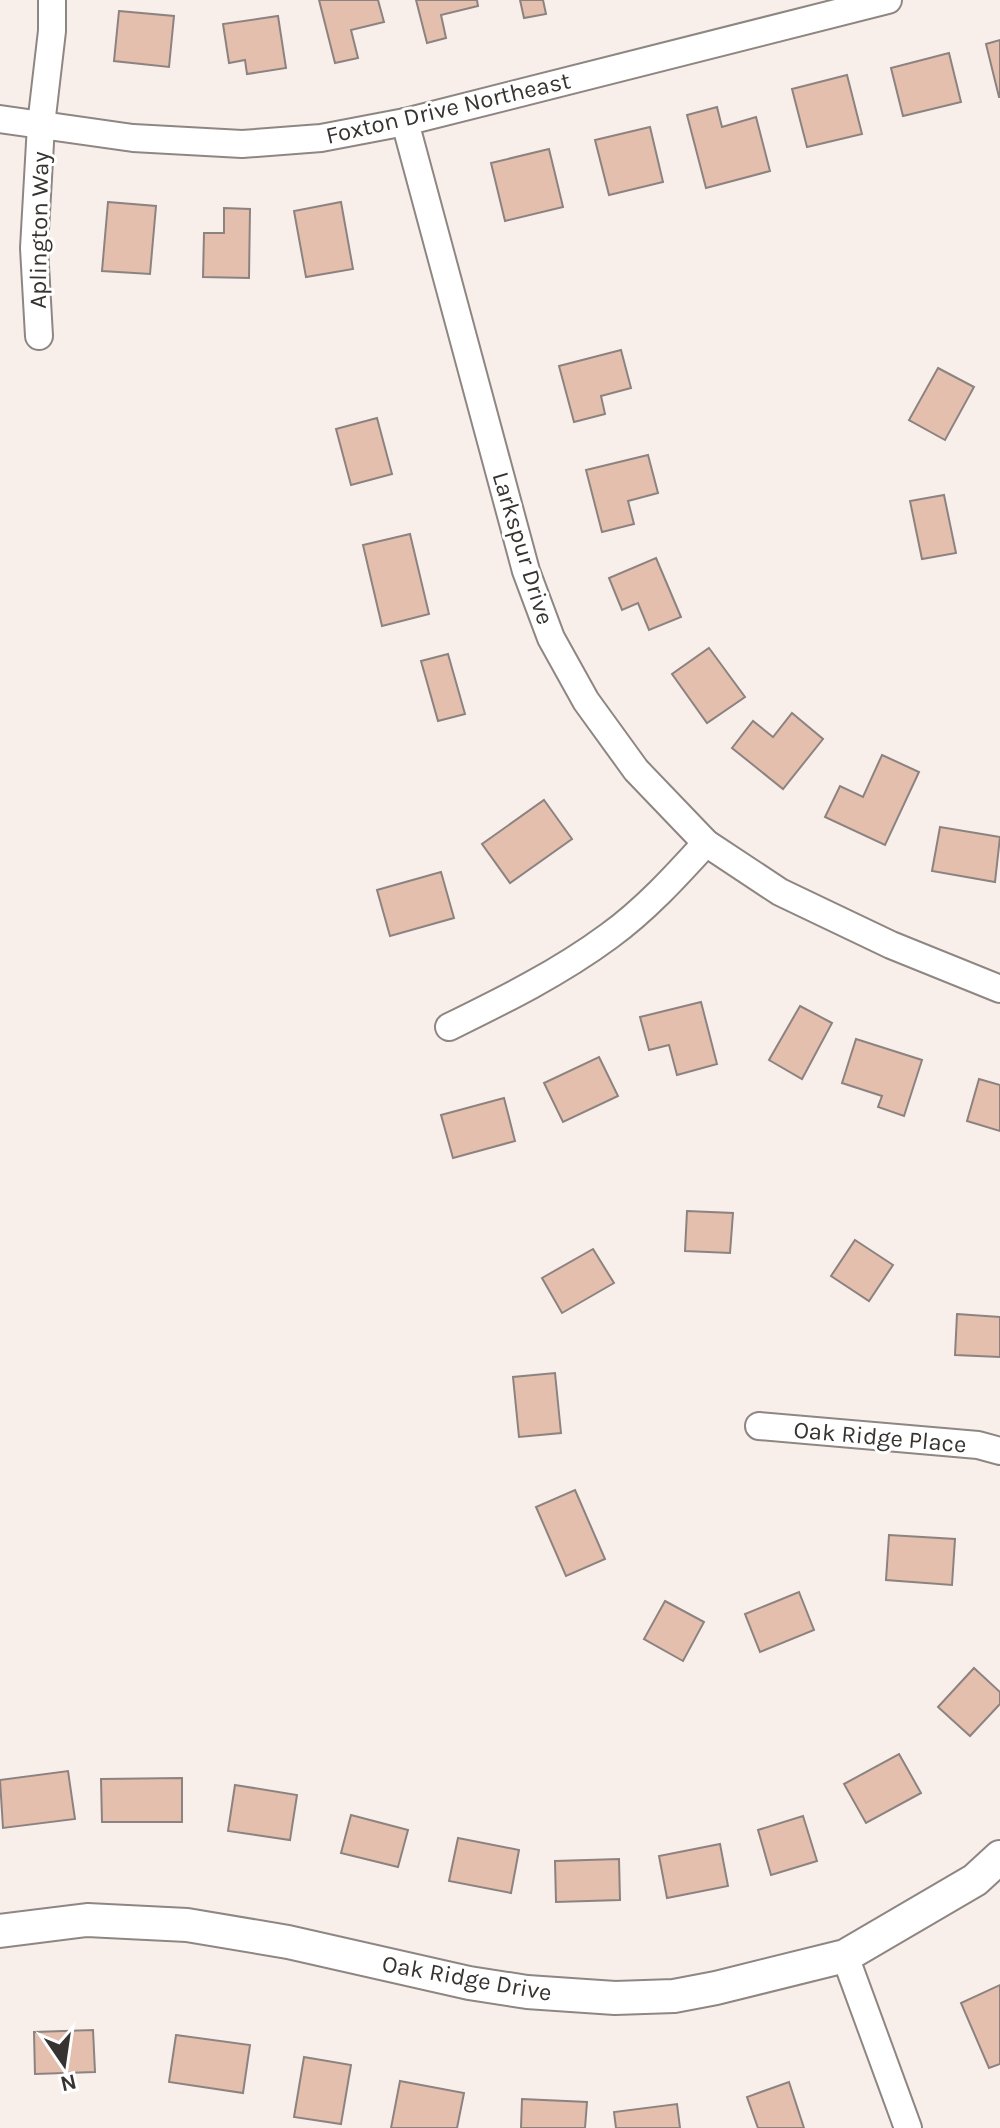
<svg xmlns="http://www.w3.org/2000/svg" width="1000" height="2128" viewBox="0 0 1000 2128" font-family="Karla,sans-serif">
<style>
.building{fill:#e4bfad;stroke:#8c8380;stroke-width:2}
.lines{fill:none;stroke-linecap:round;stroke-linejoin:round}
.minor-casing{stroke:#8e8682;stroke-width:30}
.tertiary-casing{stroke:#8e8682;stroke-width:36}
.minor{stroke:#fff;stroke-width:26}
.tertiary{stroke:#fff;stroke-width:32}
.labels{text-anchor:middle;dominant-baseline:central;stroke-width:6;stroke-linejoin:round;paint-order:stroke}
.street-label{font-size:24px;fill:#363331;stroke:#fff}
</style>
<rect width="100%" height="100%" fill="#f8efeb"/>
<!-- building -->
<g class="building">
<polygon points="319,0 378,0 384,22 351,30 358,58 335,63"/>
<polygon points="416,0 477,0 478,6 441,15 446,38 427,43"/>
<polygon points="520,0 543,0 546,14 524,18"/>
<polygon points="119,11 174,16 169,67 114,61"/>
<polygon points="278,16 286,68 247,74 245,60 229,63 223,24"/>
<polygon points="1000,40 1000,97 999,97 986,44"/>
<polygon points="949,53 961,102 903,116 891,68"/>
<polygon points="847,75 862,134 807,147 792,89"/>
<polygon points="717,107 722,127 756,117 770,171 706,188 687,115"/>
<polygon points="650,127 663,182 609,195 595,140"/>
<polygon points="549,149 563,207 505,221 491,163"/>
<polygon points="108,202 156,206 150,274 102,271"/>
<polygon points="341,202 353,269 306,277 294,211"/>
<polygon points="224,208 250,209 249,278 203,277 204,233 224,233"/>
<polygon points="621,350 631,388 601,396 605,414 574,422 559,366"/>
<polygon points="938,368 974,387 945,440 909,420"/>
<polygon points="377,418 392,474 351,485 336,429"/>
<polygon points="648,455 658,493 628,501 634,524 602,532 586,470"/>
<polygon points="944,495 956,553 922,559 910,501"/>
<polygon points="410,534 429,614 382,626 363,545"/>
<polygon points="656,558 681,617 649,630 638,603 622,610 609,578"/>
<polygon points="709,648 745,697 707,723 672,674"/>
<polygon points="448,654 465,714 438,721 421,661"/>
<polygon points="792,713 823,739 783,789 732,748 753,721 773,737"/>
<polygon points="882,755 919,772 885,845 825,817 840,786 863,797"/>
<polygon points="544,800 572,839 510,883 482,844"/>
<polygon points="940,827 1000,837 995,882 932,871"/>
<polygon points="441,872 454,918 390,936 377,890"/>
<polygon points="701,1002 717,1064 677,1075 669,1045 649,1050 640,1017"/>
<polygon points="800,1006 832,1023 802,1079 769,1060"/>
<polygon points="856,1039 922,1060 904,1116 878,1107 882,1096 842,1083"/>
<polygon points="599,1057 618,1096 563,1122 544,1083"/>
<polygon points="979,1079 1000,1085 1000,1131 967,1121"/>
<polygon points="504,1098 515,1141 453,1158 441,1115"/>
<polygon points="687,1211 733,1213 730,1253 685,1251"/>
<polygon points="855,1240 893,1265 869,1301 831,1276"/>
<polygon points="593,1249 614,1283 562,1313 542,1278"/>
<polygon points="957,1314 1000,1317 1000,1357 955,1355"/>
<polygon points="555,1373 561,1433 519,1437 513,1377"/>
<polygon points="575,1490 605,1559 566,1576 536,1507"/>
<polygon points="889,1535 955,1539 952,1585 886,1580"/>
<polygon points="799,1592 814,1630 760,1652 745,1614"/>
<polygon points="665,1601 704,1622 683,1661 644,1639"/>
<polygon points="974,1668 1000,1692 1000,1704 970,1736 938,1707"/>
<polygon points="899,1754 921,1793 866,1823 844,1784"/>
<polygon points="68,1771 75,1819 3,1828 0,1780"/>
<polygon points="182,1778 182,1822 102,1822 101,1779"/>
<polygon points="235,1785 297,1795 290,1840 228,1831"/>
<polygon points="351,1815 408,1830 398,1867 341,1853"/>
<polygon points="803,1816 817,1861 771,1875 758,1830"/>
<polygon points="458,1838 519,1850 511,1893 449,1881"/>
<polygon points="720,1844 728,1886 667,1898 659,1856"/>
<polygon points="619,1859 620,1900 556,1902 555,1861"/>
<polygon points="1000,1985 1000,2064 989,2068 961,2003"/>
<polygon points="93,2030 95,2072 35,2074 34,2032"/>
<polygon points="176,2035 250,2045 243,2093 169,2082"/>
<polygon points="304,2057 351,2065 341,2124 294,2117"/>
<polygon points="400,2081 464,2093 457,2128 391,2128"/>
<polygon points="789,2082 804,2128 758,2128 747,2097"/>
<polygon points="522,2099 587,2102 585,2128 521,2128"/>
<polygon points="677,2104 680,2128 616,2128 614,2112"/>
</g>
<g class="lines">
<!-- minor casing -->
<g class="minor-casing">
<g id="minor">
<polyline points="0,119 133,138 242,144 321,138 405,122 888,0"/>
<polyline points="405,122 526,571 551,638 586,701 636,770 706,843 780,892 891,945 1000,989"/>
<polyline points="39,336 34,248 41,125 52,31 52,0"/>
<path d="M449 1027C504 1000 559 973 609 936 645 910 676 876 706 843"/>
<polyline points="759,1426 978,1445 1000,1451"/>
<polyline points="845,1956 908,2128"/>
</g>
</g>
<!-- tertiary casing -->
<g class="tertiary-casing">
<polyline id="tertiary" points="0,1931 87,1920 187,1925 288,1942 469,1983 527,1992 615,1998 674,1996 716,1988 845,1956 975,1880 1000,1857"/>
</g>
<!-- minor -->
<use href="#minor" class="minor"/>
<!-- tertiary -->
<use href="#tertiary" class="tertiary"/>
</g>
<g class="labels">
<!-- street labels -->
<g class="street-label">
<text transform="translate(448 108) rotate(-13)">Foxton Drive Northeast</text>
<text transform="translate(39 230) rotate(-89)">Aplington Way</text>
<text transform="translate(523 548) rotate(73)">Larkspur Drive</text>
<text transform="translate(880 1437) rotate(5)">Oak Ridge Place</text>
<text transform="translate(467 1978) rotate(10)">Oak Ridge Drive</text>
</g>
</g>
<!-- north arrow -->
<g transform="translate(64 2064) rotate(167)" stroke="#ffffff" stroke-width="6" paint-order="stroke">
<path d="M0-6L14 30L0 20L-14 30Z" fill="#363331"/>
<text y="-12" font-size="22" font-weight="bold" text-anchor="middle" fill="#363331">N</text>
</g>
</svg>
